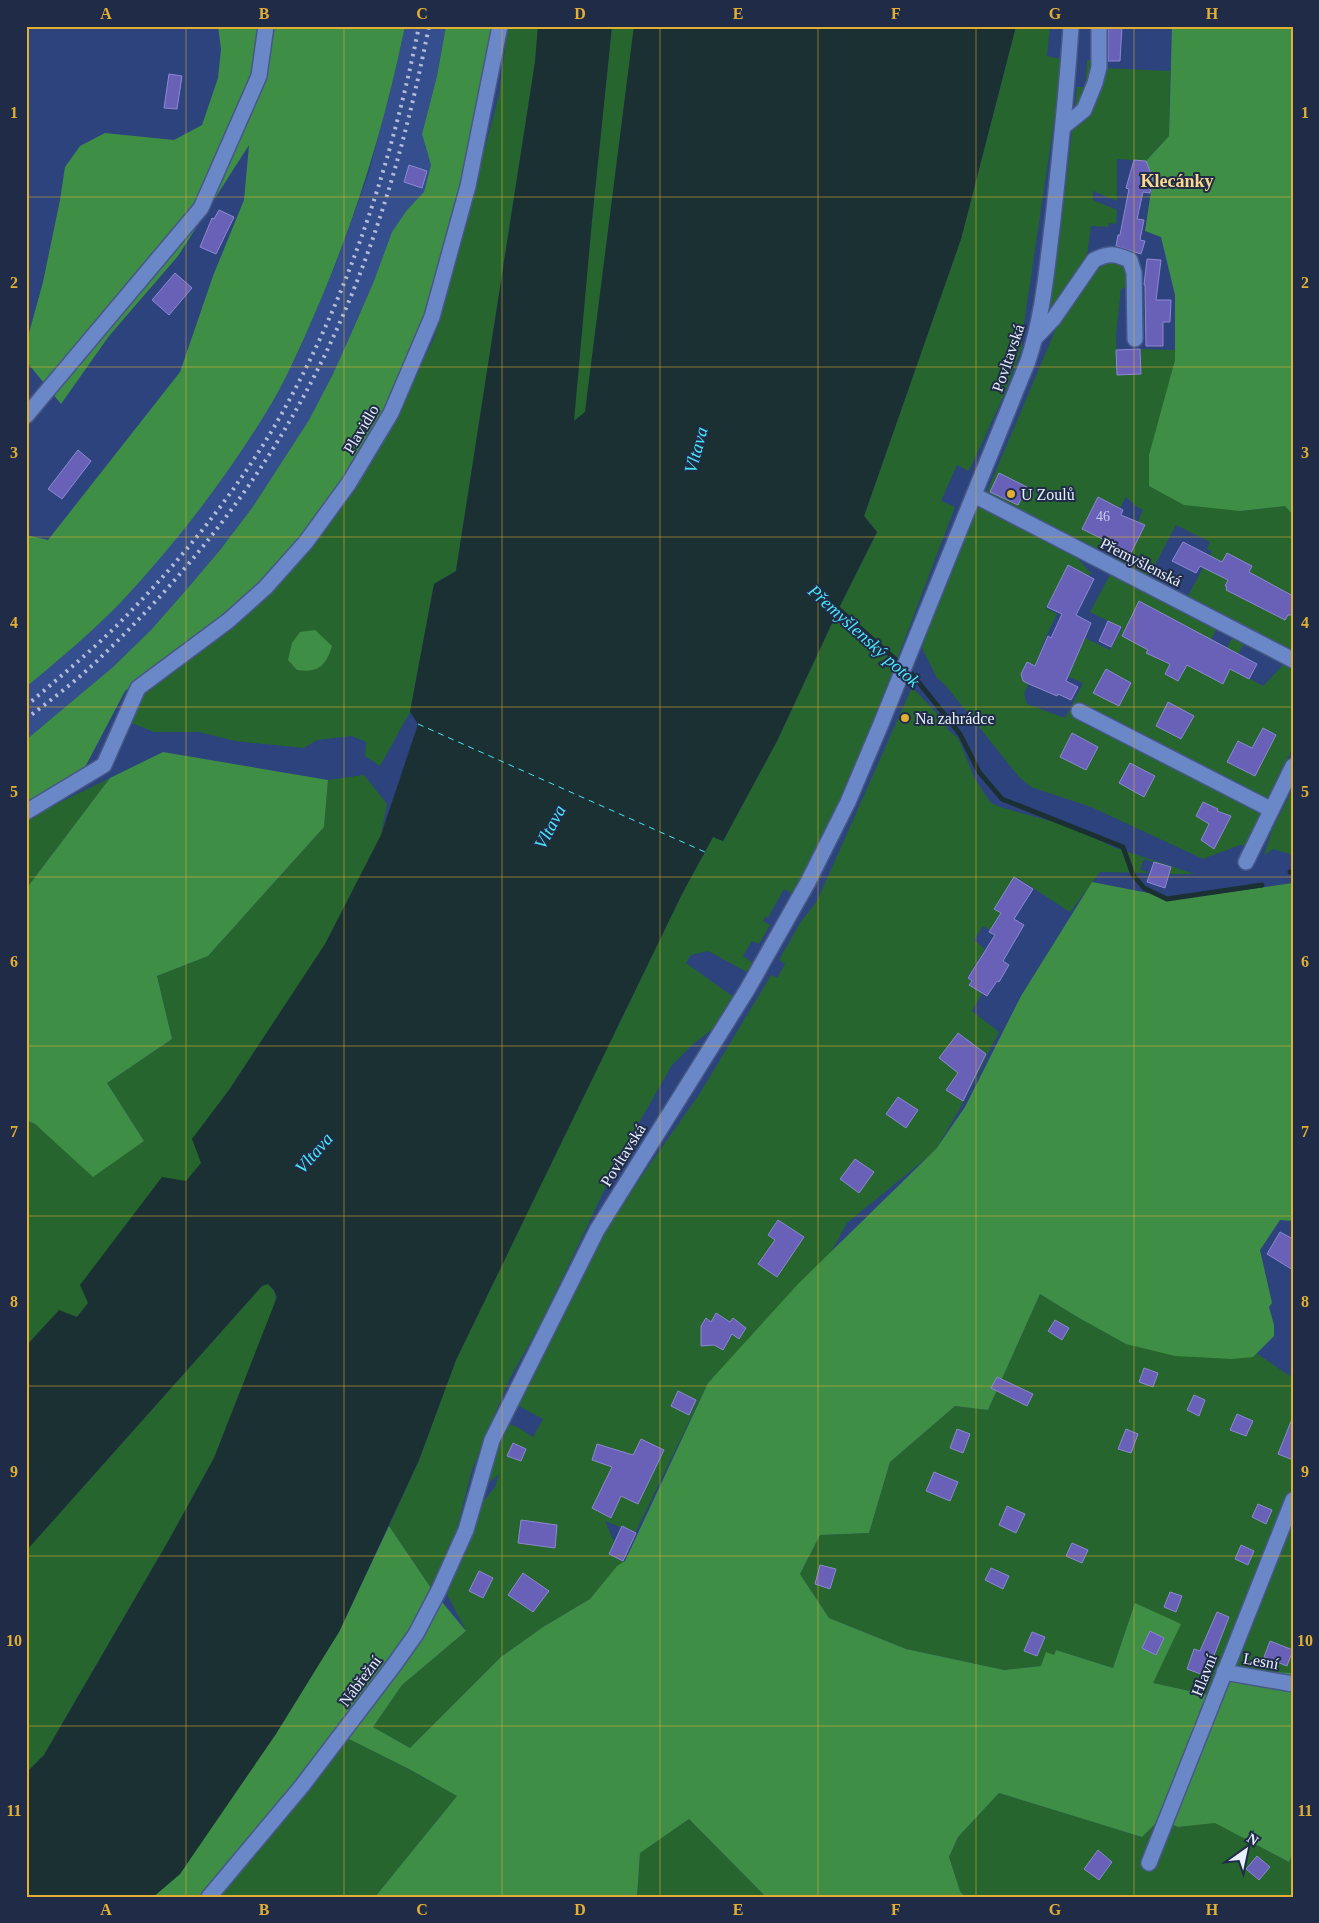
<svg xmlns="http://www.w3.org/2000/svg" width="1319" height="1923" viewBox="0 0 1319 1923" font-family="'Times New Roman',serif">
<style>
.built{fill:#344e8e}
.green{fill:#26652d}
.forest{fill:#3f8e46}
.water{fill:#1b3032}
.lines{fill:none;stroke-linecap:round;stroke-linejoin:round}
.stream{stroke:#1b3032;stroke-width:5}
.ferry{stroke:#48e7f8;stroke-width:1;stroke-dasharray:6 5;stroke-linecap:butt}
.building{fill:#6961b8;stroke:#8c89cf}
.minor-casing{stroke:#465886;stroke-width:18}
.minor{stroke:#6a87c7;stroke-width:15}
.rail{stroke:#b1bdd8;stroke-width:4;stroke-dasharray:2.5 5;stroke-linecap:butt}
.grid{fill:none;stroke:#e1af34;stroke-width:1;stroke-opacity:0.55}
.poi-dot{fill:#e1af34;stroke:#202c47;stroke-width:2}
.labels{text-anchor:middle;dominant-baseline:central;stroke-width:4;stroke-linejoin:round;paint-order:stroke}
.number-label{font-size:14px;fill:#c8ccec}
.street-label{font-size:16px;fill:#e8effd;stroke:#202c47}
.poi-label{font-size:16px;fill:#e8effd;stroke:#202c47;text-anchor:start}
.neighbourhood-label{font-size:18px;font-weight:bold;fill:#fbd88e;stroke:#202c47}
.water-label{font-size:18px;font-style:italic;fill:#48e7f8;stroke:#202c47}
.neatline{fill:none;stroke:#e1af34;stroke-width:2}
.grid-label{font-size:16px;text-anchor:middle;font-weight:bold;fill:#e1af34}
</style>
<rect width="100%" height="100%" fill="#2c437e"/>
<!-- built -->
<polygon class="built" points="405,26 446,26 437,76 422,134 431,165 424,193 407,210 374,281 333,374 309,420 252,508 220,550 187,589 151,630 113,667 26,740 26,687 85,637 121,601 156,562 188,524 218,484 274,400 296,357 335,266 369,173 396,67"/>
<!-- green -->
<g class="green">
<polygon points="508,26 538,26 535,62 456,571 434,584 410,712 380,766 365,756 366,742 352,736 317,740 304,748 235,741 199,732 154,732 129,722 143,691 393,423 434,338 499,95"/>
<polygon points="612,26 634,26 585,413 573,421 592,220"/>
<polygon points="1016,26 1050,26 1047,56 1061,59 1055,115 1022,337 1022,348 1005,393 969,471 957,465 941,501 955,507 845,796 795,895 784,889 768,918 766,916 763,921 770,925 759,944 752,941 743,956 753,963 747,972 708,951 691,955 686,963 735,998 721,1022 690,1047 672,1065 624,1149 541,1323 509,1380 472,1470 456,1532 433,1591 389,1526 419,1460 456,1360 682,894 713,837 723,841 777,741 839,608 877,532 864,516 961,239"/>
<polygon points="1087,60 1096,60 1094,73 1101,91 1103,68 1170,71 1169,136 1146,161 1117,159 1117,201 1093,191 1093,200 1117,210 1116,224 1109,223 1108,227 1091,226 1086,262 1051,314 1046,313 1062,218 1077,87 1085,87"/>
<polygon points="1112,261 1122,265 1130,286 1121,289 1116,335 1117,375 1141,374 1140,349 1175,350 1175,360 1149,486 1166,494 1240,511 1285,506 1293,515 1293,652 1187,598 1212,551 1207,549 1210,542 1176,525 1148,578 1116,562 1122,551 1130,555 1145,526 1138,521 1143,510 1136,506 1126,497 1120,508 1097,498 1082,529 1103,539 1097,552 986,494 1057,326 1097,266"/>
<polygon points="976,507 981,507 1074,555 1091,573 1089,576 1068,566 1046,608 1057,614 1043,643 1037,665 1024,694 1027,704 1065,718 1083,683 1044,666 1069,673 1085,638 1110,650 1122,628 1090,612 1111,573 1217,628 1211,640 1215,671 1233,636 1245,642 1230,668 1263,686 1285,663 1293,670 1293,734 1291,742 1293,747 1245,846 1240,845 1203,859 1091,807 1031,787 1019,777 946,686 937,678 922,648 941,591"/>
<polygon points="912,687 946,723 948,730 958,738 975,779 991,803 1000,807 1075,828 1113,847 1195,874 1169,874 1170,867 1144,859 1140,869 1150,873 1100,872 1070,912 1016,877 996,907 1002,912 990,930 983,926 974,940 985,949 967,978 971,981 969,985 982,994 972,1011 999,1032 960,1108 935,1151 847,1223 817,1278 708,1383 635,1533 605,1521 615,1544 613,1544 609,1554 624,1562 617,1567 590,1599 543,1627 501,1657 410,1748 373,1727 402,1685 466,1631 447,1594 474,1529 482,1503 495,1487 499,1474 485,1486 493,1458 507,1423 519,1428 533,1437 543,1419 515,1404 610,1221 700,1093 771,975 777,978 785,964 779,960 800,923 817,901"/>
<polygon points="364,775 387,804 381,835 325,945 229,1090 193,1139 202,1163 77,1317 59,1311 26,1346 26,1120 35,1124 49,1136 144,1141 107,1083 172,1039 157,976 208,956 324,827 328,780"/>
<polygon points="110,778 26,889 26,819"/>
<polygon points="1293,788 1293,855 1273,849 1264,855 1272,830"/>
<path d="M268 1284C276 1292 277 1296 274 1306L214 1458 170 1538 44 1755 26 1773V1551L262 1286Z"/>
<polygon points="1040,1294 1079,1318 1126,1344 1256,1353 1293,1378 1293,1673 1235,1670 1227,1645 1208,1695 1152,1683 1135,1603 1113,1668 1056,1650 1054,1655 1041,1666 1004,1670 906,1649 829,1618 800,1574 820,1535 869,1533 890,1462 955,1406 988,1410"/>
<polygon points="343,1736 409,1769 457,1796 375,1897 212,1897"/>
<polygon points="999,1793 1142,1837 1160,1819 1178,1827 1215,1822 1289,1862 1293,1852 1293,1897 965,1897 960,1891 949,1857 958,1837"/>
<polygon points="689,1819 766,1897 637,1897 640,1853"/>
</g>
<!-- forest -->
<g class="forest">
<path d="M218 26H405C384 128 356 218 315 313 302 343 289 373 273 401 230 473 179 540 122 601 92 632 59 660 26 687V535L48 540 180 372 213 276 244 200 249 145 178 256 109 336 61 404 26 361V344L43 282 60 200 65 167 80 146 105 133 174 140 202 125 218 78 221 49Z"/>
<path d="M446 26H497C471 149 448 275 396 390 384 419 364 445 347 471L349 475 283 562 244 601 125 691 83 771 26 806V740L113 667 151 630 187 589 220 550 252 508 309 420 333 374 354 327 374 281 392 232 407 210 424 192 431 165 422 134 437 76Z"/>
<polygon points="1172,26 1293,26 1293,515 1285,506 1240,511 1184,505 1149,486 1149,455 1175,360 1175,295 1161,237 1145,231 1153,178 1146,161 1169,136"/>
<path d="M315 630 332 646C326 666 318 673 297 670L288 660 292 643 300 632Z"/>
<polygon points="163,752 328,780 324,827 208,956 157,976 172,1039 107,1083 144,1141 93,1177 35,1124 26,1120 26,889 110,778"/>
<polygon points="1092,882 1179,899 1293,883 1293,1221 1280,1220 1260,1250 1272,1303 1269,1307 1274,1325 1274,1336 1253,1357 1232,1359 1175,1356 1126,1344 1079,1318 1040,1294 988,1410 955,1406 890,1462 869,1533 820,1535 800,1574 829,1618 906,1649 1004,1670 1041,1666 1046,1652 1054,1655 1056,1650 1113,1668 1135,1603 1181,1624 1153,1683 1208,1695 1227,1644 1236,1670 1293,1673 1293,1852 1289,1862 1215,1823 1178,1827 1160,1819 1142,1837 999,1793 958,1837 949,1857 960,1891 965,1897 766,1897 689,1819 640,1853 637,1897 375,1897 457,1796 409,1769 343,1736 212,1897 153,1897 180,1874 339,1632 389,1526 433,1591 466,1631 402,1685 373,1727 410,1748 501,1657 543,1627 590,1599 617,1566 625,1561 708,1383 798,1284 936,1149 965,1107 1021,996"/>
</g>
<!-- water -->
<polygon class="water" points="538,26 612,26 592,220 574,421 585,412 634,26 1016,26 961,239 864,516 877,532 839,608 777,741 723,841 713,837 682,894 456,1360 419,1460 339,1632 276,1734 180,1874 153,1897 26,1897 26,1773 44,1755 170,1538 214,1458 277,1297 274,1290 268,1284 262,1286 26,1551 26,1346 59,1310 77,1317 88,1303 80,1285 162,1177 186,1181 201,1163 192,1139 229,1090 325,944 381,835 418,724 410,712 434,584 456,571 535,62"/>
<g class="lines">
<!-- stream -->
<g class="stream">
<polyline points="834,605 912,674 960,734 979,772 1002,799 1123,847 1133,875 1144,888 1167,899 1262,885"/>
<polyline points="1290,872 1293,872"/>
</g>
<!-- ferry -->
<polyline class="ferry" points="418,724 705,852"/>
</g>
<!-- building -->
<g class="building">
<polygon points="1108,26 1122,26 1120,61 1108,61"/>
<polygon points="169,74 182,76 177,109 164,108"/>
<polygon points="1134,160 1146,161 1153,179 1150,193 1143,192 1137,219 1144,220 1140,240 1145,241 1141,254 1116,246 1118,235 1120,235 1129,189 1126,188"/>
<polygon points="409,165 427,171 422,188 404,182"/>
<polygon points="219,210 234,217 216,254 200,247 212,218 214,219"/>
<polygon points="1147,259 1161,260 1156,300 1171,300 1170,322 1163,322 1163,346 1146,346 1145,285 1144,285"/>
<polygon points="175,273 192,288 169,315 152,300"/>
<polygon points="1140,349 1141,374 1117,375 1116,350"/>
<polygon points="78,450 91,461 62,499 48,489"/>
<polygon points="999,473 1027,487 1018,505 990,492"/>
<polygon points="1098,497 1123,510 1121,515 1145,525 1131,553 1082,529"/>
<polygon points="1183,542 1222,562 1227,553 1252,566 1249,572 1293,596 1293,615 1288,615 1285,620 1226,590 1227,587 1225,586 1228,580 1200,566 1196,573 1172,561"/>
<polygon points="1068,565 1094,579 1076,615 1091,623 1066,681 1078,687 1071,700 1058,694 1057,696 1029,684 1023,681 1021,674 1027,662 1035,666 1048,636 1051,638 1062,614 1047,607"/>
<polygon points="1139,601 1257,664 1249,679 1230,669 1223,684 1187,665 1178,681 1165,674 1170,664 1146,653 1148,650 1122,636"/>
<polygon points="1108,621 1121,627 1111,647 1099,641"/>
<polygon points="1106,669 1131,683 1119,706 1093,693"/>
<polygon points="1168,702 1194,716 1181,739 1156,726"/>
<polygon points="1263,728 1276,735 1255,776 1227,762 1238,741 1252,748"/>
<polygon points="1072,733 1098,747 1086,770 1060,757"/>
<polygon points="1130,763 1155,776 1144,797 1119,783"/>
<polygon points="1203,802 1218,809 1217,811 1231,816 1214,849 1201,840 1209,824 1196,816"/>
<polygon points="1154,862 1171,867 1165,888 1147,882"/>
<polygon points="1014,877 1033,889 1014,919 1024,925 1003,961 1009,965 999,982 997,981 987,996 969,985 972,981 968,978 995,935 989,932 1001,913 994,909"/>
<polygon points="958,1033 986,1054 963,1101 946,1090 958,1073 939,1058"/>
<polygon points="898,1097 918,1110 906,1128 886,1114"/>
<polygon points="855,1159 874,1172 859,1193 840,1179"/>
<polygon points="778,1220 804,1237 777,1277 758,1264 775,1240 768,1235"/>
<polygon points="1280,1232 1293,1239 1293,1270 1267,1254"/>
<polygon points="716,1313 730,1322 733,1318 746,1328 739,1339 732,1334 723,1350 714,1345 701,1346 701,1326 706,1318 711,1322"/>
<polygon points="1055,1320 1069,1328 1062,1340 1048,1331"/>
<polygon points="1144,1368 1158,1373 1153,1387 1139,1382"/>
<polygon points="997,1377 1033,1394 1027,1406 991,1388"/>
<polygon points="678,1391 696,1400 689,1415 671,1406"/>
<polygon points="1194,1395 1205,1400 1199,1416 1187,1410"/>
<polygon points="1237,1414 1253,1421 1246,1436 1230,1430"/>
<polygon points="1292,1419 1293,1419 1293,1460 1278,1454"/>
<polygon points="957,1429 970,1434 963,1453 950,1448"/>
<polygon points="1126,1429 1138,1434 1131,1453 1118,1449"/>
<polygon points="641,1439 664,1450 638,1504 621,1496 611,1518 592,1508 612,1467 592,1460 597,1444 633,1455"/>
<polygon points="513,1443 526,1449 521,1461 507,1456"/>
<polygon points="934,1472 958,1482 950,1501 926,1491"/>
<polygon points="1258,1504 1272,1510 1266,1524 1252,1517"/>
<polygon points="1007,1506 1025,1514 1016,1533 999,1525"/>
<polygon points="521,1520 557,1525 555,1548 518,1543"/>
<polygon points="622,1526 636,1533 623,1561 609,1554"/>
<polygon points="1072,1543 1088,1550 1082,1563 1066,1556"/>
<polygon points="1241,1545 1254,1551 1248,1565 1235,1559"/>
<polygon points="820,1565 836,1569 830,1589 815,1584"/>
<polygon points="991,1568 1009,1576 1003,1589 985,1580"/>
<polygon points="479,1571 493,1578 483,1598 469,1591"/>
<polygon points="523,1573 549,1591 533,1612 508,1595"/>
<polygon points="1170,1592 1182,1596 1176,1612 1164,1607"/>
<polygon points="1217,1612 1229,1617 1206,1676 1187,1669 1194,1649 1200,1651"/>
<polygon points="1150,1631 1164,1638 1156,1655 1142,1648"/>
<polygon points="1032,1632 1045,1637 1037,1656 1024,1651"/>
<polygon points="1270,1641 1293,1650 1287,1666 1264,1657"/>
<polygon points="1098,1850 1112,1862 1099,1880 1084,1869"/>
<polygon points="1257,1856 1270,1867 1259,1880 1246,1869"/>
</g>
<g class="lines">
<!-- minor casing -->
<g class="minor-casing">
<g id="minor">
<polyline points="1063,127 1084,110 1095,83 1099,67 1099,26"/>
<path d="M1037 336 1054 318 1094 260C1110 252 1115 254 1130 260L1134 273 1135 339"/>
<polyline points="26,416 201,208 259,76 266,26"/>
<polyline points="974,495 1293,660"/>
<polyline points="1079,711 1270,809"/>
<polyline points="26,812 104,765 138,688 228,621 265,588 306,542 349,483 391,413 432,317 468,186 500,26"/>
<polyline points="1246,862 1293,766"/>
<polyline points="1224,1672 1293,1684"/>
<polyline points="1149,1863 1293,1500"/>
<path d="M209 1897 302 1786 394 1665 416 1634 439 1590 466 1530 492 1440 597 1230 747 990 808 882 848 802 881 724 1028 361C1043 316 1047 267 1053 219 1060 155 1067 91 1071 26"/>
</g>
</g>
<!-- minor -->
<use href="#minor" class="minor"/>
<!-- rail -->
<g class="rail">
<path d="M26 706C62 675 99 645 131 611 189 551 246 479 286 406 351 288 393 157 419 26"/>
<path d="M26 719C52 699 79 679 102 656 177 584 245 501 296 410 363 292 403 159 429 26"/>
</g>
</g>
<!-- grid -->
<path class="grid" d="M186 26V1897M344 26V1897M502 26V1897M660 26V1897M818 26V1897M976 26V1897M1134 26V1897M26 197H1293M26 367H1293M26 537H1293M26 707H1293M26 877H1293M26 1046H1293M26 1216H1293M26 1386H1293M26 1556H1293M26 1726H1293"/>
<!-- markers -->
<g class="poi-dot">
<circle cx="1011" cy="494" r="5"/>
<circle cx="905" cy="718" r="5"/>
</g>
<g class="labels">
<!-- number labels -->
<g class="number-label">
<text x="1103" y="516">46</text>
</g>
<!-- street labels -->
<g class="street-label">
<text transform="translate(1008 358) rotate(-71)">Povltavská</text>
<text transform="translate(361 429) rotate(-59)">Plavidlo</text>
<text transform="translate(1141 562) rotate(27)">Přemyšlenská</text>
<text transform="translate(623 1155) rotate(-58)">Povltavská</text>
<text transform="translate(1261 1661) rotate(10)">Lesní</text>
<text transform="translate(1204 1675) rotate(-68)">Hlavní</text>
<text transform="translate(360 1681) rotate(-53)">Nábřežní</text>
</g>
<!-- poi labels -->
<g class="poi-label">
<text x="1021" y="494">U Zoulů</text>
<text x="915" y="718">Na zahrádce</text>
</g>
<!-- neighbourhood labels -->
<g class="neighbourhood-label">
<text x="1177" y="181">Klecánky</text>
</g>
<!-- water labels -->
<g class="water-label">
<text transform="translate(696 450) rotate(-75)">Vltava</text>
<text transform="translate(864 636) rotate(42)">Přemyšlenský potok</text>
<text transform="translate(550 827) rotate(-62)">Vltava</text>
<text transform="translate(314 1153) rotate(-49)">Vltava</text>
</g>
</g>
<!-- border -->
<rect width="1319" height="1923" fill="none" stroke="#202c47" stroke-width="55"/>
<!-- north arrow -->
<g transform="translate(1246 1850) rotate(33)" stroke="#202c47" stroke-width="4" paint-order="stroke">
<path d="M0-4L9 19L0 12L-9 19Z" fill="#e8effd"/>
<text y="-8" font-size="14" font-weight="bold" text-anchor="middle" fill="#e8effd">N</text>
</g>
<rect x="28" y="28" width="1264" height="1868" class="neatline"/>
<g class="grid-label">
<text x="106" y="19">A</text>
<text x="264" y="19">B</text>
<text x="422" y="19">C</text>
<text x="580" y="19">D</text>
<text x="738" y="19">E</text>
<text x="896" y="19">F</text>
<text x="1055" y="19">G</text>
<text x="1212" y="19">H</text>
<text x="14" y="118">1</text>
<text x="1305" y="118">1</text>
<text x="14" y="288">2</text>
<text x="1305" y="288">2</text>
<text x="14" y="458">3</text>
<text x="1305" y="458">3</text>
<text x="14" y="628">4</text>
<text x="1305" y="628">4</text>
<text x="14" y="797">5</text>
<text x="1305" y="797">5</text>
<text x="14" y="967">6</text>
<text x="1305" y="967">6</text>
<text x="14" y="1137">7</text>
<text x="1305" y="1137">7</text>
<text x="14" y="1307">8</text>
<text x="1305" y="1307">8</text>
<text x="14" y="1477">9</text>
<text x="1305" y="1477">9</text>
<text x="14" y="1646">10</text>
<text x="1305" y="1646">10</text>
<text x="14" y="1816">11</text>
<text x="1305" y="1816">11</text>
<text x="106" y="1915">A</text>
<text x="264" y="1915">B</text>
<text x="422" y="1915">C</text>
<text x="580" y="1915">D</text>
<text x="738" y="1915">E</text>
<text x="896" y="1915">F</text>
<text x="1055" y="1915">G</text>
<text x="1212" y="1915">H</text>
</g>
</svg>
